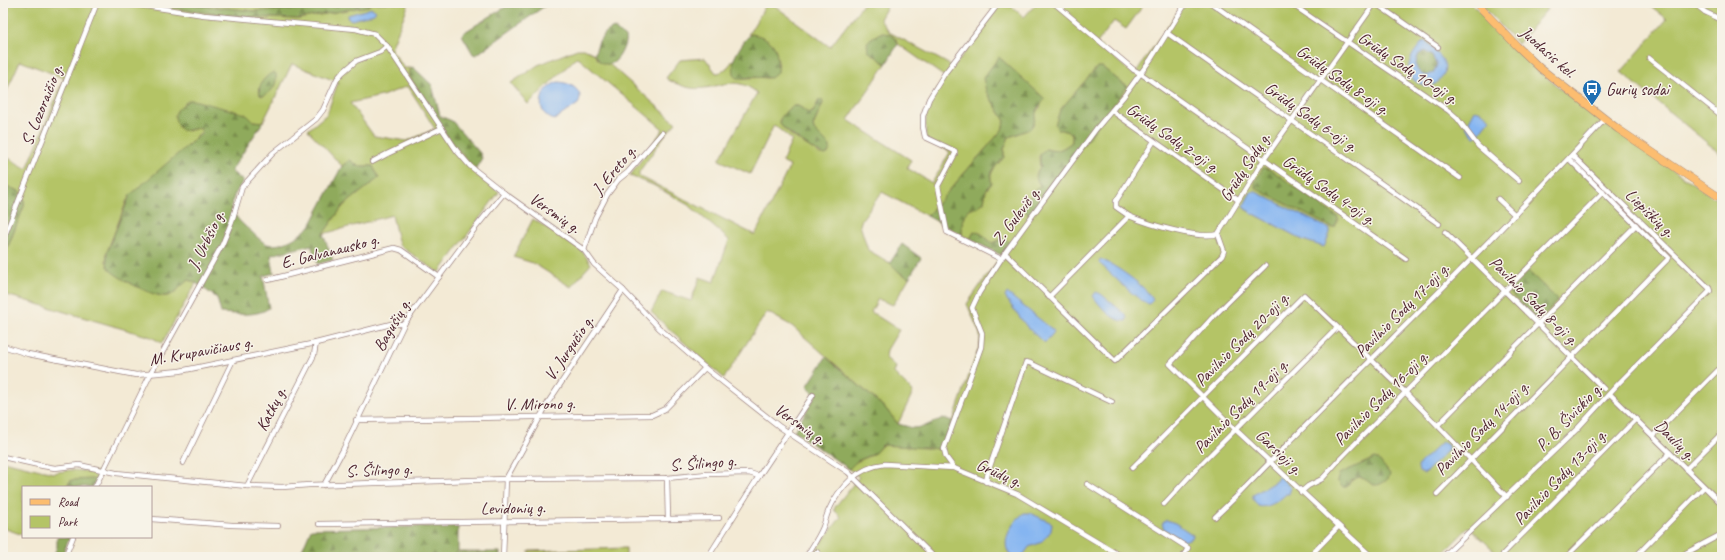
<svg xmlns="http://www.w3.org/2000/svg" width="1725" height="560" viewBox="0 0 1725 560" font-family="Caveat,sans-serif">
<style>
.green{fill:#b4c466;stroke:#7f7248;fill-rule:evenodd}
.forest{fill:url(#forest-firs);stroke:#6c6443}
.water{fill:#85b5f1;stroke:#686a8e;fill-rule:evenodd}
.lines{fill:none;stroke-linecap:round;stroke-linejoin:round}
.minor-casing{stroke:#9e8480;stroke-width:6}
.primary-casing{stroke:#9e8480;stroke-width:8}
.minor{stroke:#fff;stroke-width:4.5}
.primary{stroke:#fcbd6f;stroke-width:7}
.labels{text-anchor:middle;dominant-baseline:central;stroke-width:3;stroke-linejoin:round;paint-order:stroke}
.street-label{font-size:17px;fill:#4a1f2b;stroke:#f7f3e8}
.poi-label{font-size:17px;fill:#4a1f2b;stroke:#f7f3e8;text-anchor:start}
</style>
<defs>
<pattern id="forest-firs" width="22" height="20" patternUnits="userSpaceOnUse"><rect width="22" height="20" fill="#8faa5b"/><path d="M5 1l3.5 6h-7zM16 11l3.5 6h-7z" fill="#778a4b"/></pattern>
</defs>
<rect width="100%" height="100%" fill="#f7f3e8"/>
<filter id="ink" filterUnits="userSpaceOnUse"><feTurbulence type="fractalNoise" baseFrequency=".025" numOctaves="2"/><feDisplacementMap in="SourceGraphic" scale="8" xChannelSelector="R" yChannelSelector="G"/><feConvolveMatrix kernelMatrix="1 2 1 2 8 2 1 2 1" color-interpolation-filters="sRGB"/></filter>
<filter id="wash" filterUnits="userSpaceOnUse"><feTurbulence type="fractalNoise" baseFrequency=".012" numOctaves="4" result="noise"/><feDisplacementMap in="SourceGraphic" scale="16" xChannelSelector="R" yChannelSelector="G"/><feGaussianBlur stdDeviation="0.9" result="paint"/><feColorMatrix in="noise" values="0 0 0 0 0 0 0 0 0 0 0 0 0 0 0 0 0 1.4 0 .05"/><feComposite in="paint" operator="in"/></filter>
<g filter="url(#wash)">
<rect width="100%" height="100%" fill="#f3ead5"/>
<!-- green -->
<g class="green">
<path d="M3 3H142L184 10 247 17 298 19 368 6 372 3H409L391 49 404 68H411L409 74 470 163 476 168 475 173 499 192 439 273 399 245 392 215 323 234 343 206 353 198 373 166H358L350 160 342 166 308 130 327 114 338 82 292 64 263 122 253 121 246 114 187 131 199 128 202 131 185 149 127 200 107 252 106 262C119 271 156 305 172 294 178 290 181 284 189 280L196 283 162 343 151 337 3 294V259L24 206V200L19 191 3 185V155L27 169 64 78 20 61 3 99ZM408 86 435 129 407 141 374 136 350 103 382 96Z"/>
<polygon points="180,3 321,3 295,9 255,11"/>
<path d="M767 3H771L830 47 864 3H889L880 19 889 32 954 67 996 11 980 3H1007L1024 17 1037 3H1145L1126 29 1114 21 1097 43 1134 75 1184 3H1471L1530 64 1598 119 1722 203V557H1501L1469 527 1439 557H810L841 517 834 510 835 507 859 477 849 469C855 460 865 459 874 454 878 450 880 445 886 444L940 449 953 421 980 344V334L967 304 1010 243 1005 238 992 243 979 232H974L970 239 962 235C961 215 965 209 984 202L986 190 992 183C987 172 997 166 1004 157V149L1009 137 1018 134 1041 106 986 91 1005 121 1002 130 927 216 882 192 862 219 860 225 868 250 890 263 899 272 909 278 893 305 878 299 871 312 899 330 887 350 886 358 896 367 894 373 913 392 898 424 886 409 792 326 767 312 724 378 702 359 651 312 662 291 691 301 700 277 714 282 729 240 690 206 653 185 630 176 663 129 577 57 528 104 511 83 538 65 577 49H584L595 54C597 61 603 63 609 64L676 123 665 135 639 172V176L755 235 790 166 782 162 792 140 774 125 750 174 719 160 757 93C730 69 711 98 680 85 675 83 669 81 666 78L680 60 705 58 716 73C725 73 729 65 734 59L735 77C741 80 758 76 767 78L779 66 777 58 752 34 748 35ZM896 39 898 44 945 77C929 103 924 107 926 139L950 152 932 183 907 168 911 160 848 120 886 64 882 62ZM1102 67 1127 87 1035 192 1040 185 1035 176 1040 167 1039 156 1046 149C1057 153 1063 149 1072 142V133L1058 129 1060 113ZM818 102 823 103 813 126 814 130 830 146 828 154H819C807 144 789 137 780 124L800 107 808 113C815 112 817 108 818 102ZM1245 209 1308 219 1330 229 1303 240Z"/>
<polygon points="1480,3 1544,3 1547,9 1518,44"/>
<polygon points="1647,3 1722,3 1722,155 1621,72 1667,19"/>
<polygon points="533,219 575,246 582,251 591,264 571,287 533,263 513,257"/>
<polygon points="3,461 53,473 70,470 99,472 96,480 68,483 67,487 23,487 23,535 3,528"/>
<polygon points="626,548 626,557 529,557 529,551"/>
</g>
<!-- forest -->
<g class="forest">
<polygon points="142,3 180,3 255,11 295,9 321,3 372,3 368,6 298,19 247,17 184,10"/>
<polygon points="512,3 549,3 476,55 473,54 462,35 463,33"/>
<path d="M614 28 625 37C627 44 618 63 610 64 606 65 603 63 600 62L595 54C597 43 602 32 614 28Z"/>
<path d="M880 33C889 33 895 35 898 44L886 64 868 51 867 43 870 39Z"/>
<path d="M752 34C767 37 777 43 777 59 777 64 779 67 778 72L771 78 751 77 739 79 735 77C733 73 733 63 734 59 737 52 746 36 752 34Z"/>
<path d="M1425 51 1432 56 1437 65 1433 73 1425 76C1415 71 1414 64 1419 54Z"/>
<path d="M999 57 1045 99 1037 109 1034 123 1030 129 1009 137 1004 149V157C998 165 987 172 992 183L986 190 984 202 976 208H970C962 216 962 224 962 235L927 216 1002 130 1005 121 986 91 983 78Z"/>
<path d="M413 67 432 85 440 116 452 121 480 153 482 158 476 168C449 146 429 106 410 77L409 74 411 68Z"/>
<path d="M1097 67H1102L1127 87 1030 216 1023 209 1024 203 1040 185 1035 177C1037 174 1039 170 1040 167 1041 159 1037 154 1046 149 1057 153 1063 149 1072 142V133L1058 129 1055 125 1060 110Z"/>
<path d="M274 72 276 74C277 84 273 92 263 96L260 95C257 85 265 76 274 72Z"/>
<path d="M189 100H193L246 114 253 121 263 122 231 171 243 181 234 196 231 209C237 219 243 225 252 232 256 236 262 242 267 244 283 248 299 236 310 226L342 166 350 160 358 166H373L379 178 343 206 323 234 333 260 318 264 311 245 271 255 274 273 263 276 269 308C257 317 235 314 221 313L217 298 196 283 189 280C181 284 175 296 166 296 153 297 120 279 110 270 106 265 107 258 107 252L130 195 202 133 201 129C195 127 188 132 181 130 170 114 175 111 189 100Z"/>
<path d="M819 100H822L823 103 813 126 814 130 830 146V150L826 155C819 155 785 131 780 124V119C784 113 792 102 800 107 803 109 805 111 808 113L813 112Z"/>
<polygon points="1263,168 1265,168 1271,170 1338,217 1338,220 1335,227 1331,227 1255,188 1255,181"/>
<polygon points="3,185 19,191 24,200 24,206 3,259"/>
<polygon points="974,232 979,232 992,243 1005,238 1010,243 1001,255 970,239"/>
<polygon points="902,244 921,258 909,278 899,272 890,263"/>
<polygon points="1528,271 1557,299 1556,302 1540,320 1537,320 1509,292 1510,289"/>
<polygon points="826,357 886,409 898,424 913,428 923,427 943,418 953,421 940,449 882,445 874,454 857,461 849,469 794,431 816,395 807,387"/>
<path d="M1375 458 1379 460 1390 474C1389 478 1387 480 1384 482 1371 490 1371 480 1359 477L1351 481 1347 487H1343L1337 481 1339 474Z"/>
<polygon points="92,479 96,480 93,487 67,487 71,480"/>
<polygon points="458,526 458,552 500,552 500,557 299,557 311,529"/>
<polygon points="57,537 70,537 61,557 53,557 57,547"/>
</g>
<!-- water -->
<g class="water">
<polygon points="372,8 376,11 374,14 352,20 347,18 348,15"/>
<path d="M1424 41C1429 43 1432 47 1435 51 1438 54 1442 58 1443 61 1449 73 1439 84 1428 87 1399 79 1407 57 1424 41ZM1425 51 1432 56 1437 65 1433 73 1425 76C1415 71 1414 64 1419 54Z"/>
<path d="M558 82C569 82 586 91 578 104L554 120C534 113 539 88 558 82Z"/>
<polygon points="1475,110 1482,112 1490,119 1475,138 1466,127"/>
<polygon points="1254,191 1330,229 1330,233 1324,247 1303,240 1245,209 1244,205 1251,192"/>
<path d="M1100 259C1114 264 1147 287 1153 300L1149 304C1137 301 1110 272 1099 263Z"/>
<path d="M1096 292 1101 294 1125 314 1127 318 1126 321C1113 322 1100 306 1093 296Z"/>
<polygon points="1007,293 1053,330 1054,332 1046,342 1043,342 1027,327 1005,297"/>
<polygon points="1442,442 1448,445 1448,450 1424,474 1419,472 1418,467 1420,463"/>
<path d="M1279 476 1291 488 1289 494H1286C1279 501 1267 509 1258 506L1253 499V495L1276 481Z"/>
<path d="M1024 513H1030L1052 523 1051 531 1045 538 1040 543 1029 547 1022 557H1012C998 544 1012 522 1024 513Z"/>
<polygon points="1166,520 1175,523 1193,535 1192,538 1184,541 1164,529 1162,524"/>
</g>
</g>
<g filter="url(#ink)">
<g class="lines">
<!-- minor casing -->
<g class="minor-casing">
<g id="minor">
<polyline points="126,3 204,15 356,29 375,34 387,46 457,151 470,166 504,193 584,250 594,264 623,290 659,328 705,368 780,427 848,472 934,557"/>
<polyline points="999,3 945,73 929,99 923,116 923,127 925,137 955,151 955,154 938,186 947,232 1001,259"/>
<polyline points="1054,3 1134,70 1140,73 1406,259"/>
<polyline points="1211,3 1460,178"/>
<polyline points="1290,3 1449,111 1457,118 1478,146 1519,181"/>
<polyline points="1375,3 1438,47"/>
<polyline points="1694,3 1705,12 1722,20"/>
<polyline points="1167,33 1439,224"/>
<polyline points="1649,58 1722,116"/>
<polyline points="1112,111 1238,200"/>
<polyline points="372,162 387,154 442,128"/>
<polyline points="1498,199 1515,215"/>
<polyline points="1129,216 1116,207 1116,201 1154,141"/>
<polyline points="1445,232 1604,389"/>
<polyline points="3,240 97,3"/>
<polyline points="584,250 595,218 607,195 618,180 628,172 662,133"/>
<polyline points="1005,253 1115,361 1222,256 1224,251 1218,234 1263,161 1375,3"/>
<polyline points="1265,266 1212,318 1170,364 1236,430 1372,557"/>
<polyline points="268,280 394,248 401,250 439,277"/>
<path d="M1049 297 1129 216C1148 224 1199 240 1218 234"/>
<polyline points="1480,316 1603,192"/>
<polyline points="3,346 28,354 136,375 180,371 316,343 391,324 404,324"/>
<polyline points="1514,348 1636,225"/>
<polyline points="1610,394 1722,504"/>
<polyline points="356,420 652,415 665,409 705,368"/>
<polyline points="1438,425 1512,350"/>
<polyline points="1653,436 1722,366"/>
<polyline points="3,457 43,466 55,468 79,465 116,473 247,486 282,487 309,485 506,479 667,478 707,474 749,473 759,476"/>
<polyline points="183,463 233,360"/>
<polyline points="954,468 946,457 944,449 981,347 982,333 972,308 979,293 1007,250 1096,129 1124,96 1151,59 1186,3"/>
<polyline points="1132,468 1304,295 1405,392 1507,497"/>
<polyline points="1686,469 1722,433"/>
<polyline points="986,482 988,472 1026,362 1030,363 1112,402"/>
<polyline points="1087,484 1188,548 1183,557"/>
<polyline points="324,485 343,450 404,324 476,227 504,193"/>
<polyline points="247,486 314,355 316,343"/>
<polyline points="95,487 151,373 222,245 232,221 242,187 273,153 316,119 323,110 337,79 342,73 356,61 380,52 387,46"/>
<polyline points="1301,492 1308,486 1322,479 1339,460 1478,318"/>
<polyline points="1437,494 1669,258 1569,159"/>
<polyline points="1164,504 1198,467 1337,328"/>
<path d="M1215 517 1239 494C1360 368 1487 248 1605 119"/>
<polyline points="151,519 232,525 278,526"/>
<polyline points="668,519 719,518"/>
<polyline points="319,524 668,519 667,478"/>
<polyline points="1686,553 1722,534"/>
<polyline points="1503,554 1636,419"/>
<polyline points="65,557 73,537"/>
<polyline points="503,557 506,479 549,401 623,290"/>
<polyline points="708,557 759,476 813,395"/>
<path d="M806 557C812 547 819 537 823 527 825 522 826 517 828 512 839 487 858 467 885 464L954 468 961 471 1017 494 1122 557"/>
<polyline points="814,557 817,552 822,557"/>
<polyline points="1309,557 1338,527"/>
<polyline points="1443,557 1577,429 1619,383 1710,291 1709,288 1572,155"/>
<polyline points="1566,557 1670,453"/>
<polyline points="1635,557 1704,487"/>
</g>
</g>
<!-- primary casing -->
<g class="primary-casing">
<polyline id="primary" points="1476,3 1517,46 1540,68 1618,129 1722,199"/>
</g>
<!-- minor -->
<use href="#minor" class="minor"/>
<!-- primary -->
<use href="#primary" class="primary"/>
</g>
</g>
<!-- icons -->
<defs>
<g id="bus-pin" transform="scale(1)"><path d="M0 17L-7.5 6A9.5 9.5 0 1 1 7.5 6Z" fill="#1f6fb2" stroke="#f7f3e8"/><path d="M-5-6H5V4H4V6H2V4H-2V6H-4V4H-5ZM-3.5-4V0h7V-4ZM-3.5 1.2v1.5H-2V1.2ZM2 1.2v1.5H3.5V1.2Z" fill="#fff"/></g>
</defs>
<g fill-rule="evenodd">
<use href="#bus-pin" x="1592" y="89"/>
</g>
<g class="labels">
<!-- street labels -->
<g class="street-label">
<text transform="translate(1548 52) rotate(42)">Juodasis kel.</text>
<text transform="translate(1408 68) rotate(34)">Grūdų Sodų 10-oji g.</text>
<text transform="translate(1343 80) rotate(35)">Grūdų Sodų 8-oji g.</text>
<text transform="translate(42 105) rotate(-68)">S. Lozoraičio g.</text>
<text transform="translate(1311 117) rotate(35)">Grūdų Sodų 6-oji g.</text>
<text transform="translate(1173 138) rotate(35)">Grūdų Sodų 2-oji g.</text>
<text transform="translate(1245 167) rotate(-57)">Grūdų Sodų g.</text>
<text transform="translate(614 170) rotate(-50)">J. Ereto g.</text>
<text transform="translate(1329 190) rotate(35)">Grūdų Sodų 4-oji g.</text>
<text transform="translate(555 213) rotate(35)">Versmių g.</text>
<text transform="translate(1650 213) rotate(44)">Liepiškių g.</text>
<text transform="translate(1016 216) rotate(-53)">Z. Gulevič g.</text>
<text transform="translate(206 240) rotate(-64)">J. Urbšio g.</text>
<text transform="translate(330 251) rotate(-14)">E. Galvanausko g.</text>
<text transform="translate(1534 301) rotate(45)">Pavilnio Sodų 8-oji g.</text>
<text transform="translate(1402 310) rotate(-45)">Pavilnio Sodų 17-oji g.</text>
<text transform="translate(392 325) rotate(-60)">Bagušių g.</text>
<text transform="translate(1242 339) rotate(-45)">Pavilnio Sodų 20-oji g.</text>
<text transform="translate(569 348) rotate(-56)">V. Jurgučio g.</text>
<text transform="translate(201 351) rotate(-10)">M. Krupavičiaus g.</text>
<text transform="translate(1381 398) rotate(-45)">Pavilnio Sodų 16-oji g.</text>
<text transform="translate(540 404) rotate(-1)">V. Mirono g.</text>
<text transform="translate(1241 406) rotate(-45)">Pavilnio Sodų 19-oji g.</text>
<text transform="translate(271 409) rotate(-63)">Katkų g.</text>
<text transform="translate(1569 417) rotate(-46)">P. B. Šivickio g.</text>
<text transform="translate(800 424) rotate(35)">Versmių g.</text>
<text transform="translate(1482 428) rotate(-45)">Pavilnio Sodų 14-oji g.</text>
<text transform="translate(1675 440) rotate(45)">Daulių g.</text>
<text transform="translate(1279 452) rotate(44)">Garsioji g.</text>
<text transform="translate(703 463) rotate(-4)">S. Šilingo g.</text>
<text transform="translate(379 470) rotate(-2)">S. Šilingo g.</text>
<text transform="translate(999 473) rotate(24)">Grūdų g.</text>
<text transform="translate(1560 477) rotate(-46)">Pavilnio Sodų 13-oji g.</text>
<text transform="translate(513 508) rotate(-1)">Levidonių g.</text>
</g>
<!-- poi labels -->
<g class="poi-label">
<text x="1606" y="89">Gurių sodai</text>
</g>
</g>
<!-- margin -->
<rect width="1725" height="560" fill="none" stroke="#f7f3e8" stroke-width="16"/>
<!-- legend -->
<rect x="22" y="486" width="130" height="52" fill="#f7f3e8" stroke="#b29e9c"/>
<rect x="30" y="499" width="20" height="6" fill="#fcbd6f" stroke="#b29e9c"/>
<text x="58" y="506" font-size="12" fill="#4a1f2b">Road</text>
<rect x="30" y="516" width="20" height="12" fill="#b4c466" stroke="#b29e9c"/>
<text x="58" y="526" font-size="12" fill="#4a1f2b">Park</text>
</svg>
